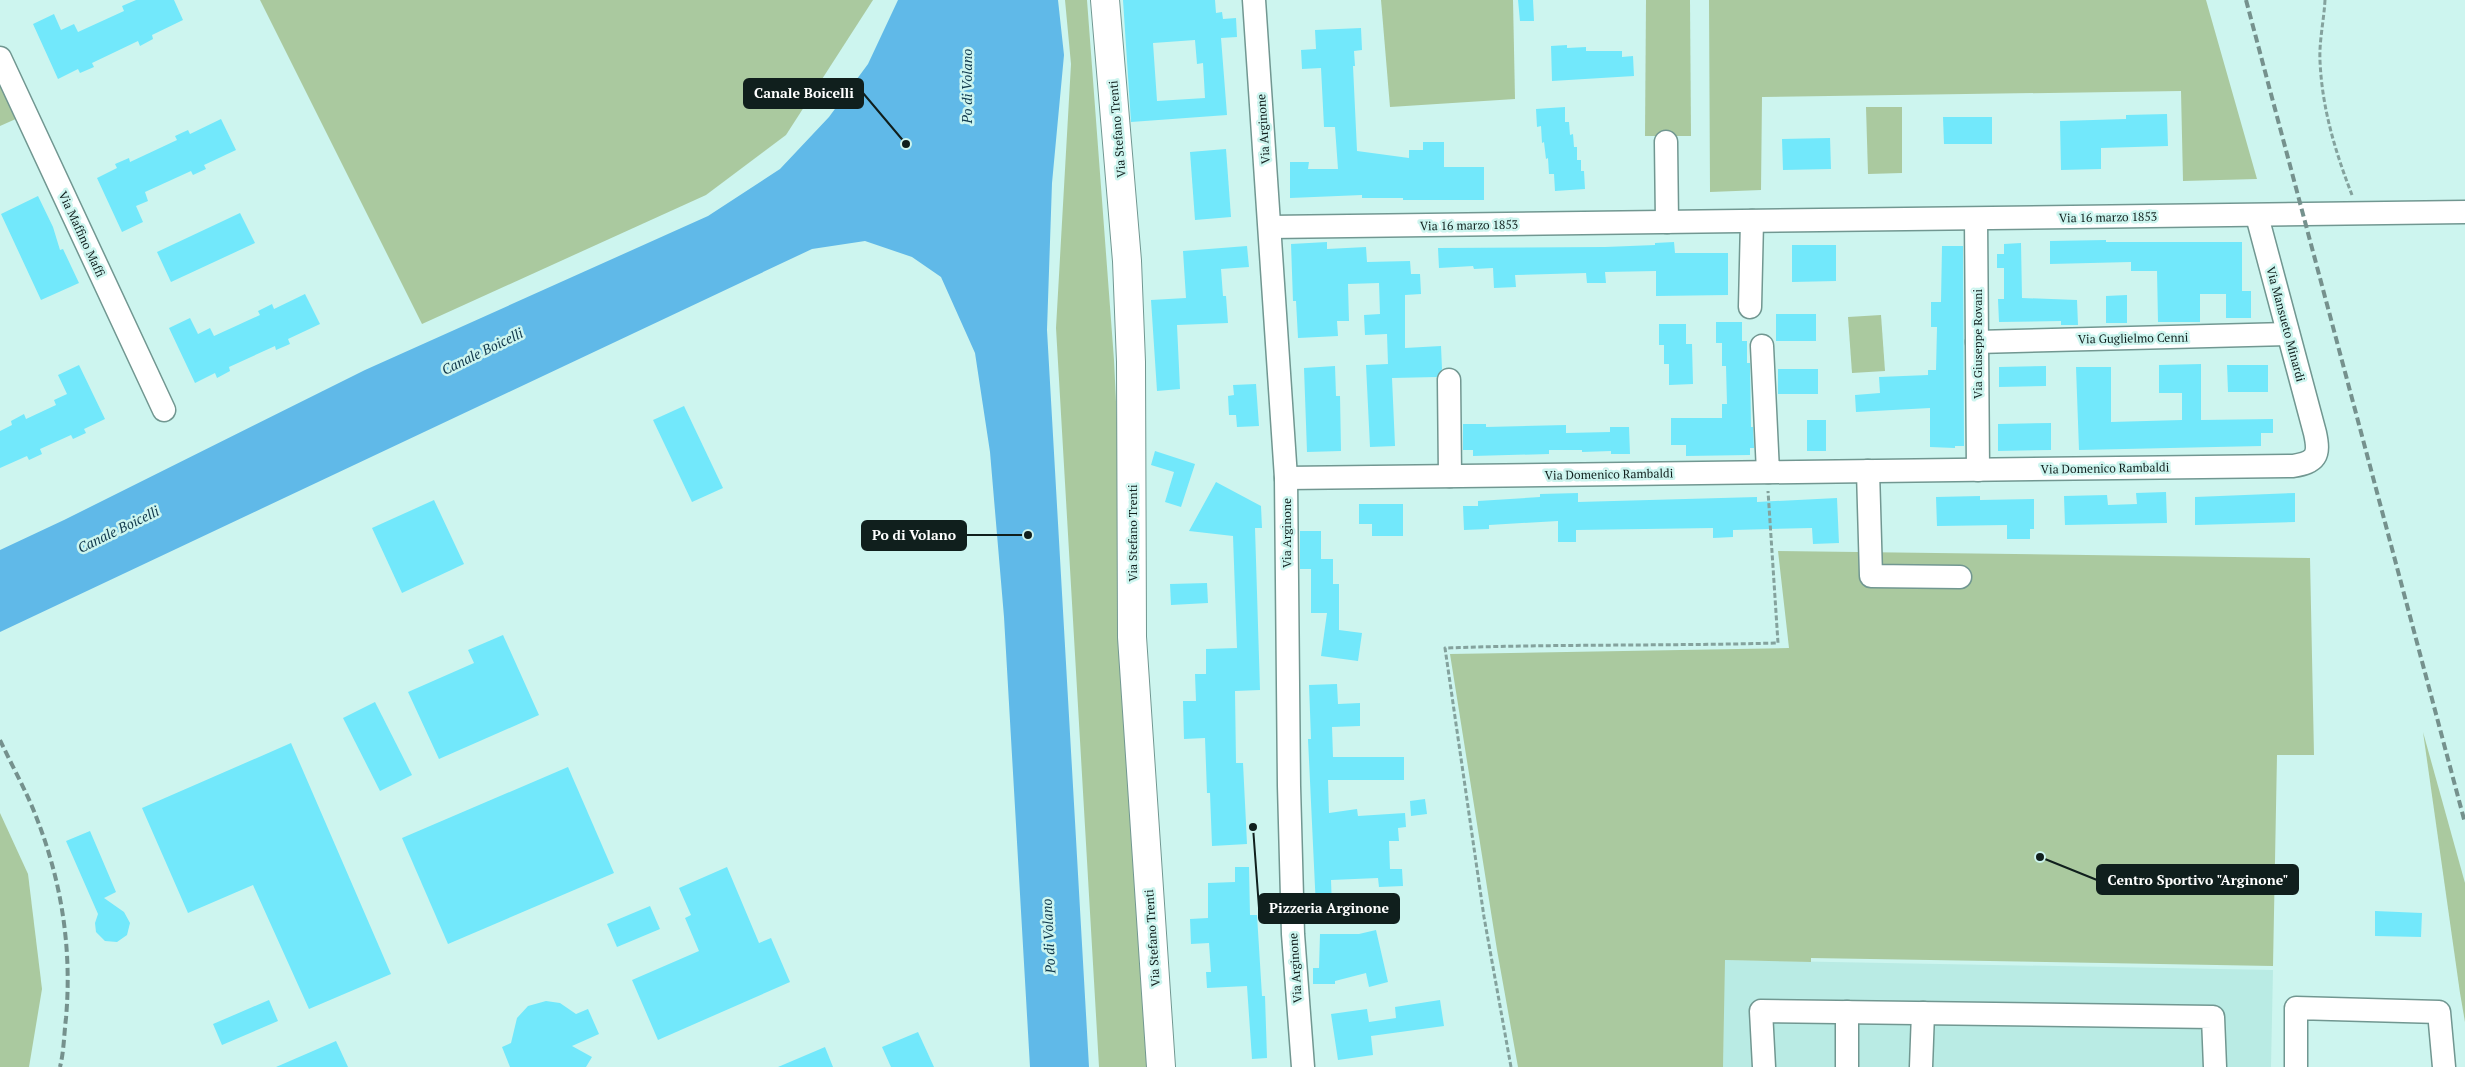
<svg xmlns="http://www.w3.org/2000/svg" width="2465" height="1067" viewBox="0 0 2465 1067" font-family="'PT Serif',serif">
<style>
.built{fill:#b9ebe4}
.green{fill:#aac99f}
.water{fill:#60b9e8}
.building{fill:#72e8fb;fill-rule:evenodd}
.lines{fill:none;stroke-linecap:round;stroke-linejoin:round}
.minor-casing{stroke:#719791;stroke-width:25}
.major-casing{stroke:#719791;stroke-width:30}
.path{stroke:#84a29d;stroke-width:3;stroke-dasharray:5 2.5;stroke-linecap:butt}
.minor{stroke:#fff;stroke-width:22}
.major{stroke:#fff;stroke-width:28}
.rail{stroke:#75918d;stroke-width:4;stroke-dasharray:8 4;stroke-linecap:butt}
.labels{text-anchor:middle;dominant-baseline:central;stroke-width:5;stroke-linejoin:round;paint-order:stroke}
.street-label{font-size:12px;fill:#101f1d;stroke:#cdf5ef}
.water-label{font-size:14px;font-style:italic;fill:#10374b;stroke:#cdf5ef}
.leader{fill:none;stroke:#101f1d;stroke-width:2}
.callout-dot{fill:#101f1d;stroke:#cdf5ef;stroke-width:2}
.callout{fill:#101f1d;stroke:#101f1d;stroke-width:2}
.callout-label{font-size:14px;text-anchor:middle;font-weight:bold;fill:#fff}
</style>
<rect width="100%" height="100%" fill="#cdf5ef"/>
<!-- built -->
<polygon class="built" points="1724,960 2273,970 2271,1067 1723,1067"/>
<!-- green -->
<g class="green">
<polygon points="260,0 873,0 786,135 706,195 422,324"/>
<polygon points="1065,0 1087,0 1114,360 1148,1067 1099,1067 1056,328 1071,64"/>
<polygon points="1381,0 1513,0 1515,99 1390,107"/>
<polygon points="1646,0 1690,0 1691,136 1645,136"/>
<polygon points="1709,0 2206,0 2257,179 2183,181 2181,91 1762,97 1761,190 1710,192"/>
<polygon points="0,80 18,118 0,126"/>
<polygon points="1866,107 1902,107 1902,173 1868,174"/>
<polygon points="1881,315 1885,371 1852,373 1848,317"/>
<polygon points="1778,551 2310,558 2314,755 2277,755 2273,966 1811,958 1811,962 1725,960 1723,1067 1518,1067 1497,950 1450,654 1789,648"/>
<polygon points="2423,732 2465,883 2465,1022 2460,993"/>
<polygon points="0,813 28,874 42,989 29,1067 0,1067"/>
</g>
<!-- water -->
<polygon class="water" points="898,0 1058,0 1064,55 1052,183 1047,330 1089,1067 1030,1067 1004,617 990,452 975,353 941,277 912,257 865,241 812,249 0,632 0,550 64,520 365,370 708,216 780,169 829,117 868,64"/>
<!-- building -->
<g class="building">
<polygon points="136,0 174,0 183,20 152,35 153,39 140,46 138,41 92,63 94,67 80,73 78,69 58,79 33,24 54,14 61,30 74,24 78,32 124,11 122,6"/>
<path d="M1123 0H1215L1216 13 1222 12 1223 19 1236 18 1237 37 1221 38 1227 115 1131 122ZM1195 40 1197 64 1203 63 1205 98 1157 101 1153 43Z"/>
<polygon points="1518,0 1533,0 1534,21 1520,21"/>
<polygon points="1361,28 1362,50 1354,51 1355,66 1353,66 1357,151 1409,158 1409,150 1423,150 1423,142 1444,142 1444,167 1484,167 1484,200 1403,200 1403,198 1362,198 1362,195 1290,198 1290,162 1309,162 1308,169 1338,169 1335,127 1324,127 1321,68 1302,69 1301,50 1316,49 1315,30"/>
<polygon points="1567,45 1567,48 1586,47 1586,51 1622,51 1622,57 1633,56 1634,76 1552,81 1551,46"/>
<polygon points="1565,107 1565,122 1569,122 1570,135 1573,134 1574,147 1577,147 1577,160 1581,160 1581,171 1584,171 1585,189 1555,191 1554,174 1549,174 1548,158 1546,159 1544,142 1542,143 1541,126 1537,127 1536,109"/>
<polygon points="2167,114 2168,146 2101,148 2101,169 2061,170 2060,121 2126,119 2126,115"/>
<polygon points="1943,117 1992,117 1992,144 1944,144"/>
<polygon points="221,119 236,150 204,165 206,169 193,175 191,171 145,192 148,201 136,206 143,222 122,232 97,178 117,168 115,164 129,158 130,162 177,140 175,136 188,130 190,134"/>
<polygon points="1830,138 1831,169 1783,170 1782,139"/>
<polygon points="1226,149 1231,217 1195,220 1190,152"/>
<polygon points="38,196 53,227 60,250 63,249 79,283 41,300 1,214"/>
<polygon points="240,213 255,243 171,282 157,252"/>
<polygon points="2106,240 2106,242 2242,242 2242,291 2251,291 2251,318 2226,318 2226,294 2200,294 2200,322 2158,322 2157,271 2131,271 2131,262 2050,264 2050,241"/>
<polygon points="1327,242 1327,249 1366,247 1367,262 1410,261 1411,274 1420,274 1421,294 1405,295 1405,348 1441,346 1442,369 1437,377 1392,378 1395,446 1370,447 1366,365 1388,364 1387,334 1365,335 1364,315 1380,314 1379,283 1348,284 1349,321 1337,321 1338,336 1298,338 1296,301 1293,301 1291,244"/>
<polygon points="1674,242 1675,253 1728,253 1728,295 1656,296 1656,271 1605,272 1606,283 1587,283 1586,273 1515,275 1516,287 1494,288 1493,268 1474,269 1473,266 1439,268 1438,248 1605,247 1655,245 1655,243"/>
<polygon points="2021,243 2022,298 2077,300 2078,325 2061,325 2061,321 1999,322 1998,299 2004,299 2004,268 1997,268 1997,254 2004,254 2004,244"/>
<polygon points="1792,245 1836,245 1836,281 1792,282"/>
<polygon points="1247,246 1249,267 1221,269 1223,296 1226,296 1228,323 1177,325 1180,389 1157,391 1151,300 1186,298 1183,251"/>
<polygon points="1942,246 1963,246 1964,446 1955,446 1955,448 1930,447 1930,408 1856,412 1855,395 1880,393 1879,377 1928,375 1928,370 1936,370 1937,327 1931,327 1931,302 1941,302"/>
<polygon points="305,294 320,324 288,339 290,344 276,350 275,346 229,367 230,371 217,378 215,373 195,383 169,328 190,318 198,334 210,328 214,336 260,315 258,311 272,304 274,309"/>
<polygon points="2127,295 2127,323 2106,323 2106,296"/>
<rect x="1776" y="314" width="40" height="27"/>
<polygon points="1716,322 1742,322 1742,341 1747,341 1747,363 1750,363 1751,427 1753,427 1754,448 1750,448 1750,455 1686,456 1686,445 1671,445 1671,418 1722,418 1722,404 1727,404 1726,366 1722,366 1722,343 1716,343"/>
<polygon points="1659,324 1686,324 1686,344 1692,344 1693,384 1669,385 1669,364 1664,364 1664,345 1659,345"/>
<polygon points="2201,364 2201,420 2273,419 2273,433 2261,433 2261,446 2079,450 2076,367 2111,367 2111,422 2182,420 2182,393 2159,393 2159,365"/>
<polygon points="79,365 105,419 84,429 86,433 73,439 71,435 40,449 42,454 29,460 27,456 0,468 0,431 12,425 11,421 24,414 26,419 56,405 54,400 67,394 58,375"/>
<polygon points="2227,365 2268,365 2268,392 2228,392"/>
<polygon points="1335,366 1336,396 1340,396 1341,451 1307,452 1304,368"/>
<polygon points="2046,366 2046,386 1999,387 1999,367"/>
<rect x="1778" y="369" width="40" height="25"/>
<polygon points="1256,384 1259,426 1237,427 1236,415 1229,415 1228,396 1234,395 1233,385"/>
<polygon points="684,406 723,488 692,502 653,420"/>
<rect x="1807" y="420" width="19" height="31"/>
<polygon points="2051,423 2051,450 1998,451 1998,424"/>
<polygon points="1463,424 1486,424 1486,427 1566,425 1566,433 1610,432 1610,427 1629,427 1630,454 1611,454 1611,451 1582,452 1582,450 1549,450 1549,454 1473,456 1473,450 1463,450"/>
<polygon points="1155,451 1195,464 1181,507 1165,502 1174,472 1151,465"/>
<polygon points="1216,482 1261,506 1262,528 1255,528 1260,690 1235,691 1236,763 1243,763 1247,844 1212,846 1210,793 1207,793 1205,738 1184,739 1183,701 1196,701 1195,674 1206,674 1206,649 1237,648 1233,536 1189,531"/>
<polygon points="2166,492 2167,523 2065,525 2064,496 2107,495 2108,505 2137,504 2136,493"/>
<polygon points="1578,493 1578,502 1757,497 1757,502 1837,498 1839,543 1813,544 1812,528 1733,530 1733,537 1713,538 1713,528 1576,530 1576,542 1558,542 1558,521 1489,525 1489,529 1464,530 1463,506 1478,506 1478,501 1540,497 1540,494"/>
<polygon points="2295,493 2295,522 2195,525 2195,497"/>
<polygon points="1980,496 1980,500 2034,499 2034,529 2030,529 2030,539 2007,539 2007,525 1937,526 1936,497"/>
<polygon points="434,500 464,564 402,593 372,528"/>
<polygon points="1359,504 1403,504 1403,536 1372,536 1372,524 1359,524"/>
<polygon points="1300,531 1321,531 1321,559 1333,559 1333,584 1339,584 1339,630 1362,633 1358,661 1321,656 1327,613 1311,613 1311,569 1300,569"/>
<polygon points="1207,583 1208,603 1171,605 1170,584"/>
<polygon points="503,635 539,715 439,759 408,692 474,663 468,650"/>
<polygon points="1337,684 1338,704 1360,703 1360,726 1332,727 1333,757 1404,757 1404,780 1328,780 1329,813 1357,809 1358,816 1405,813 1406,827 1398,828 1399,841 1389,841 1390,869 1402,869 1403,886 1379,887 1378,878 1331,880 1332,908 1316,908 1308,739 1311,739 1309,685"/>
<polygon points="375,702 412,775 380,791 343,718"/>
<polygon points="291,743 391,974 309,1009 253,885 188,913 142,808"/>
<polygon points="568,767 614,873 448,944 402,838"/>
<polygon points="1425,799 1427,814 1411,816 1410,801"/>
<polygon points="90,831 116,892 104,898 124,912 130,923 127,935 117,942 105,941 96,932 95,923 98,914 66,841"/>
<polygon points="727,867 759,943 771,938 790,982 658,1040 632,980 699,951 685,918 691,915 679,888"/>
<polygon points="1235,867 1249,867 1250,915 1257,915 1262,996 1265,996 1267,1058 1252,1059 1247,986 1207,988 1206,972 1211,972 1209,943 1191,944 1190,919 1208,918 1208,883 1235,882"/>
<polygon points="650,906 660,929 617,947 607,924"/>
<polygon points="2375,911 2422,913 2421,937 2375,936"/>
<polygon points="1376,930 1388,982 1369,987 1366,973 1335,981 1335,984 1313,984 1313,968 1319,968 1320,934 1359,934"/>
<polygon points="269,1000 278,1021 222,1045 213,1024"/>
<polygon points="1440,1000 1444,1026 1371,1036 1373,1055 1338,1060 1331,1014 1367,1009 1369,1022 1396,1018 1395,1007"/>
<polygon points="546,1001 560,1003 576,1014 588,1009 599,1034 572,1046 592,1057 586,1067 510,1067 502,1047 511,1043 517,1018 528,1006"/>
<polygon points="918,1032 934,1067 891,1067 882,1047"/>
<polygon points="336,1041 348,1067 276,1067"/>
<polygon points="825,1047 833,1067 778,1067"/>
</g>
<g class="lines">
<!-- minor casing -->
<g class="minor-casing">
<g id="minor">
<polyline points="1254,0 1286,478 1289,786 1293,934 1303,1067"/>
<polyline points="0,58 164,410"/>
<polyline points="1666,142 1667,222"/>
<polyline points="1976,219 1978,470"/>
<polyline points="1270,227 2465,212"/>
<polyline points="1750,307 1752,221"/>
<polyline points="1977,342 2288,334"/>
<polyline points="1762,346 1768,472"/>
<polyline points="1449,380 1450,476"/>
<polyline points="1868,471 1871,576 1960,577"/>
<path d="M1286 478 2293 466C2316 462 2320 456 2315 433L2257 216"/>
<polyline points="1764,1067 1761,1011 2213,1017 2215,1067"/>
<polyline points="1847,1067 1847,1012"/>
<polyline points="1921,1067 1923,1013"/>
<polyline points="2296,1067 2296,1008 2439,1012 2444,1067"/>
</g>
</g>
<!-- major casing -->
<g class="major-casing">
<polyline id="major" points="1105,0 1127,261 1131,362 1132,637 1161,1067"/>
</g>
<!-- path -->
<g class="path">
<path d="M2325 0C2324 20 2319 41 2320 61 2322 108 2335 151 2352 195"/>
<path d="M1511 1067 1484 917 1445 648C1556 644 1667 646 1778 643L1768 491"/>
</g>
<!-- minor -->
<use href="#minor" class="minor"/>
<!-- major -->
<use href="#major" class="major"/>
<!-- rail -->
<g class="rail">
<polyline points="2246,0 2465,823"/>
<path d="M0 740C12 766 27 792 37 819 62 883 72 950 66 1018 64 1034 64 1051 60 1067"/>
</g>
</g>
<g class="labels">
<!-- street labels -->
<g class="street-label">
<text transform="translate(1117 129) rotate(-95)">Via Stefano Trenti</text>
<text transform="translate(1263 129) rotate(-94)">Via Arginone</text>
<text transform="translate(2108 217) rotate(-1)">Via 16 marzo 1853</text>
<text transform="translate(1469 225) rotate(-1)">Via 16 marzo 1853</text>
<text transform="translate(82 234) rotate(65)">Via Maffino Maffi</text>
<text transform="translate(2286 324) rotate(75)">Via Mansueto Minardi</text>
<text transform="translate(2133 338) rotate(-1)">Via Guglielmo Cenni</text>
<text transform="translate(1977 344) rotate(-90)">Via Giuseppe Rovani</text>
<text transform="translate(2105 468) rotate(-1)">Via Domenico Rambaldi</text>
<text transform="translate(1609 474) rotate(-1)">Via Domenico Rambaldi</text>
<text transform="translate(1132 533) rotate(-90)">Via Stefano Trenti</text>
<text transform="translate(1286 533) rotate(-90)">Via Arginone</text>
<text transform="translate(1152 938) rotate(-94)">Via Stefano Trenti</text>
<text transform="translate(1295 968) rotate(-94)">Via Arginone</text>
</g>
<!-- water labels -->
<g class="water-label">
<text transform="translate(966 86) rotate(-90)">Po di Volano</text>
<text transform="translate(482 351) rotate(-26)">Canale Boicelli</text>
<text transform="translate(118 529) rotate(-26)">Canale Boicelli</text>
<text transform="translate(1048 936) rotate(-93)">Po di Volano</text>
</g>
</g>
<!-- callouts -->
<path class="leader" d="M906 144L863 93M1028 535L966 535M2040 857L2097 880M1253 827L1259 908"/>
<g class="callout-dot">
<circle cx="906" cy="144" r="5"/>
<circle cx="1028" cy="535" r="5"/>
<circle cx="2040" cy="857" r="5"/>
<circle cx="1253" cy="827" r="5"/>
</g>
<g class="callout">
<rect x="744" y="79" width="119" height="29" rx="5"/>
<rect x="862" y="521" width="104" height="29" rx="5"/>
<rect x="2097" y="865" width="201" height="29" rx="5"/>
<rect x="1259" y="894" width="140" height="29" rx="5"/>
</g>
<g class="callout-label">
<text x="804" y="98">Canale Boicelli</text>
<text x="914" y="540">Po di Volano</text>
<text x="2198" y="885">Centro Sportivo "Arginone"</text>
<text x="1329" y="913">Pizzeria Arginone</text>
</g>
</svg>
